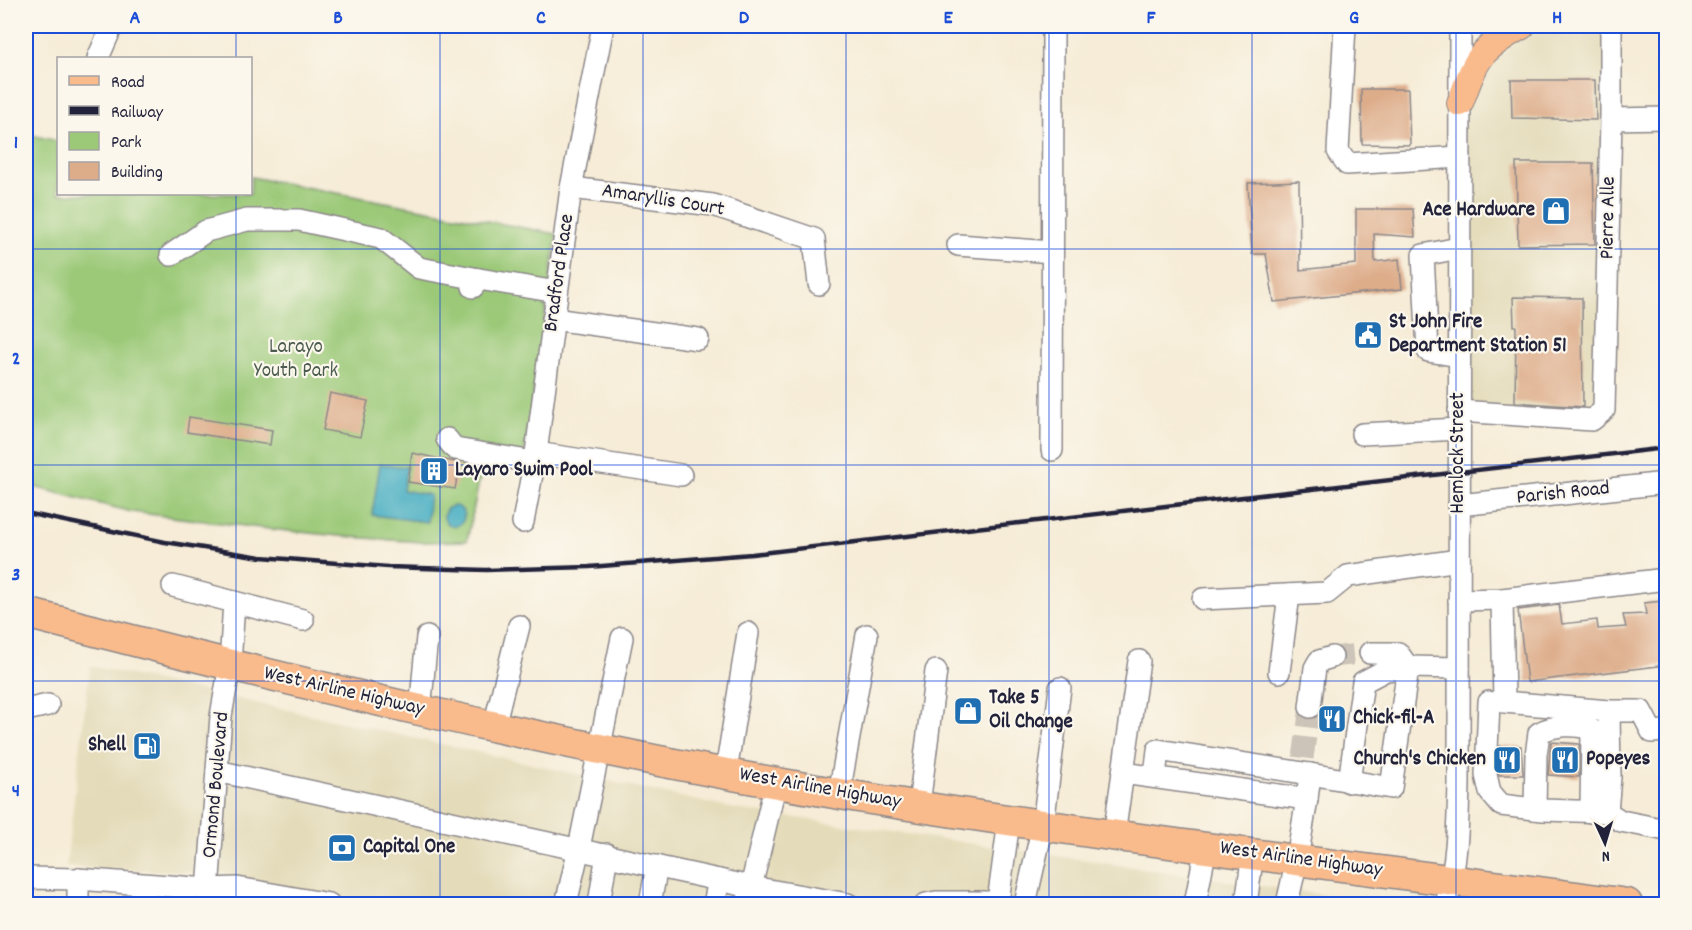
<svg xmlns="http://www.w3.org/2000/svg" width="1692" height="930" viewBox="0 0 1692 930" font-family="Dekko,sans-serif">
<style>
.built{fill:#e4dbba}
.green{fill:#9bc978;stroke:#5e765a;stroke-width:1.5}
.water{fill:#42acc1;stroke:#32677e;stroke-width:1.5}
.building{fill:#ddac89}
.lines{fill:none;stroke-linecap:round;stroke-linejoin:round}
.minor-tunnel{stroke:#ccc4b8;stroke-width:21;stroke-dasharray:21 10;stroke-linecap:butt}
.minor-casing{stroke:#8c8789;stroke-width:24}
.major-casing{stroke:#8c8789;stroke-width:28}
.highway-casing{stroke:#8c8789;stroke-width:33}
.minor{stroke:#fff;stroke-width:21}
.major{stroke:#fabb8c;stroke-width:26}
.highway{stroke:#fabb8c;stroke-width:30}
.rail{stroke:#22223b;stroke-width:4.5}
.grid{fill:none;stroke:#1d4ed8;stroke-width:1.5;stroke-opacity:0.55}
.labels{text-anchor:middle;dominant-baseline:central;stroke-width:4.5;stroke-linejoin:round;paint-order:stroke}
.street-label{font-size:21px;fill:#22223b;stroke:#fbf7ec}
.poi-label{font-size:21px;font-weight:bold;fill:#22223b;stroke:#fbf7ec;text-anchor:start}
.park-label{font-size:21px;fill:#4c5c50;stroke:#fbf7ec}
.neatline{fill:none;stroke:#1d4ed8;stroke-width:2}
.grid-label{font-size:20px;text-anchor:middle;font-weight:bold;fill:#1d4ed8}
</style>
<rect width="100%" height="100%" fill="#fbf7ec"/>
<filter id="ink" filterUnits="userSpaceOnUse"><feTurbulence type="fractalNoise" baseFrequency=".0167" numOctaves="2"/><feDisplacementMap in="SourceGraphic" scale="12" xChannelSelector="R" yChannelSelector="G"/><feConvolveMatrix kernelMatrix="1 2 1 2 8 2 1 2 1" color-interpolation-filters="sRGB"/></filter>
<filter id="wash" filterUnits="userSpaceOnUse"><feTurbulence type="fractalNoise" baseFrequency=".008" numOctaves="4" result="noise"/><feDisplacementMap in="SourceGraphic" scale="24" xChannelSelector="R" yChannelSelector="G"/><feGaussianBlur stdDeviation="1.35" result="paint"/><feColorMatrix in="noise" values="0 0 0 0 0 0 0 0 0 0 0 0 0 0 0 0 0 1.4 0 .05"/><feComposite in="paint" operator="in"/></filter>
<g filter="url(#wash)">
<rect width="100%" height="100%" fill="#f6ecd7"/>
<!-- built -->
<g class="built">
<polygon points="1525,26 1611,26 1604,410 1459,411 1460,103"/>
<polygon points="90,666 734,809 1387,904 234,904 235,874 66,867"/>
</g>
<!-- green -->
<polygon class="green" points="26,134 58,141 58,194 250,194 251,177 557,234 522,467 481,472 467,541 421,542 350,537 269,529 132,512 26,485"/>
<!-- water -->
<g class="water">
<polygon points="380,464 407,467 403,490 430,495 427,522 372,515"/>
<circle cx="454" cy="516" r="10"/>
</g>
<g id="blocks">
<!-- building -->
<g class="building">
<polygon points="1511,80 1595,80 1596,120 1512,118"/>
<polygon points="1361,89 1408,89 1410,145 1362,144"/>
<polygon points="1516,163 1593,163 1595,244 1518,245"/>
<polygon points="1299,181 1300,270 1356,264 1356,209 1413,209 1415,237 1374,234 1375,262 1399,259 1402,289 1274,302 1266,254 1252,254 1248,183"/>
<polygon points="1513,297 1582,298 1583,407 1515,402 1516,326 1514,326"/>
<polygon points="330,393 368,401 360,437 323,430"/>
<polygon points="189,417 272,430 270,445 187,432"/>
<polygon points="412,453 460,463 455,489 408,482"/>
<polygon points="1662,601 1663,607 1666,607 1666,665 1527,682 1518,610 1559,605 1562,624 1597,620 1598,629 1626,627 1623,615 1646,614 1644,603"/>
<polygon points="1551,742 1579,744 1579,777 1548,775"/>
<polygon points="1500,746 1521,746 1523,775 1499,775"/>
</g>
</g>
</g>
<g filter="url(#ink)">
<use href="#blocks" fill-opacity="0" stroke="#8c8789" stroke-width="1.5"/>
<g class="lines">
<!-- minor-tunnel -->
<g class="minor-tunnel">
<polyline points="1332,657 1370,653"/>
<polyline points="1303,758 1310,707"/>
</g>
<!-- minor casing -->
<g class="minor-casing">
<g id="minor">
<polyline points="1345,26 1338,151 1347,164 1460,157"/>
<polyline points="98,58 112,26"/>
<polyline points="1611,119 1666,118"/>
<polyline points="571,188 713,205 814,239 819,284"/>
<polyline points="958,245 1052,252"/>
<polyline points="171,255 206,231 247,220 299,220 381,238 419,268 479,279"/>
<polyline points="473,287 479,279 557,292"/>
<polyline points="553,319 698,339"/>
<polyline points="1459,356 1428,351 1423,255 1459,248"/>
<polyline points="1459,411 1592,420 1604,410 1611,119 1611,26"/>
<polyline points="1362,434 1459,429"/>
<polyline points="447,439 455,449 534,462"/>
<polyline points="1052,450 1053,26"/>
<polyline points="536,453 681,475"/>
<polyline points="1459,505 1666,483"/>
<polyline points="523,522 536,453 571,188 603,26"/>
<polyline points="173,586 303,620"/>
<polyline points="1203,599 1327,593 1348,576 1459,560"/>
<polyline points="1502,599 1504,702 1609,711 1610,777 1607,812 1621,821 1666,830"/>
<polyline points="1459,600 1502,599 1666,579"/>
<polyline points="1279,672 1289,595"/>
<polyline points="1489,702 1486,775 1490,792 1501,805 1543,810 1607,812"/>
<polyline points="1310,707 1315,668 1319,661 1332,657"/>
<polyline points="26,710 48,705"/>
<polyline points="420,711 427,637"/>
<polyline points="1609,711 1641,711 1652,732 1666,731"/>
<polyline points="494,726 519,626"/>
<polyline points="217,771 751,887 848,904"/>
<polyline points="726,772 748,633"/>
<polyline points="1123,773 1307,799 1297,859 1287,904"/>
<polyline points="1155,777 1158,750 1310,774"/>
<polyline points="1349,782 1363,682 1386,670 1408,667 1459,668"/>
<polyline points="839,794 867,635"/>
<polyline points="1307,799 1310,774 1391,788 1408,667 1398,653 1370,653"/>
<polyline points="919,805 936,671"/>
<path d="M1535 809 1536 755 1539 733C1553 725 1576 723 1592 730L1591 812"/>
<polyline points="1114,835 1139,661"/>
<polyline points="26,878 78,879 208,889 237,888 329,904"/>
<polyline points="78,904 78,879"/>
<polyline points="207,904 221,716 230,665 234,602"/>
<polyline points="566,904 579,848 622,638"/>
<polyline points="599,904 607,854"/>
<polyline points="650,904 657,866"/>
<polyline points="714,904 719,880"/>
<polyline points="747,904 776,782"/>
<polyline points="926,904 936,902 998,902"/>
<polyline points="999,904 998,902 1009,821"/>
<polyline points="1025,904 1043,825 1060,688"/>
<polyline points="1195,904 1206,847"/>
<polyline points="1246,904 1253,853"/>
<path d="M1446 904C1457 864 1458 825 1459 784L1460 26"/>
</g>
</g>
<!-- major casing -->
<g class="major-casing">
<path id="major" d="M1460 103C1477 57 1479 50 1522 26"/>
</g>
<!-- highway casing -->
<g class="highway-casing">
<path id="highway" d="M26 613C295 683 566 748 840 794 1101 837 1365 868 1627 904"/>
</g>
<!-- minor -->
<use href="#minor" class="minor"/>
<!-- major -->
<use href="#major" class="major"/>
<!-- highway -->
<use href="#highway" class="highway"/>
<!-- rail -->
<polyline class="rail" points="26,513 165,542 261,557 388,567 486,570 589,567 752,554 1666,448"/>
</g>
</g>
<!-- grid -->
<path class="grid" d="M236 26V58M440 26V904M643 26V904M846 26V904M1049 26V904M1252 26V904M1456 26V904M236 194V904M26 249H1666M26 465H1666M26 681H1666"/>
<!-- icons -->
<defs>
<g id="shop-square" transform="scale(1.5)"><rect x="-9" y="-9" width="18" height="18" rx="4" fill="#1f6fb2" stroke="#fbf7ec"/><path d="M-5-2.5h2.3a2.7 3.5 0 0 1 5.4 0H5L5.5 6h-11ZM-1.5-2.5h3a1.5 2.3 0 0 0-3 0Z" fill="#fff"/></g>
<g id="civic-square" transform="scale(1.5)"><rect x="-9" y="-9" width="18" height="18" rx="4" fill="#1f6fb2" stroke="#fbf7ec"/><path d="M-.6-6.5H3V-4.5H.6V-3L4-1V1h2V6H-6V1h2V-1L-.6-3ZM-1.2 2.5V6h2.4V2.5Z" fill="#fff"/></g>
<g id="building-square" transform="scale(1.5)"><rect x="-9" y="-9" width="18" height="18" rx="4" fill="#1f6fb2" stroke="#fbf7ec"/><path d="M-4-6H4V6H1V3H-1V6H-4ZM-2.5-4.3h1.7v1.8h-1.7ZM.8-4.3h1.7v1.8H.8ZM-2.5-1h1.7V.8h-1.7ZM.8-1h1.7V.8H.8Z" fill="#fff"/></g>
<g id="restaurant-square" transform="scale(1.5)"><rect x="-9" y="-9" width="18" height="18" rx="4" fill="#1f6fb2" stroke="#fbf7ec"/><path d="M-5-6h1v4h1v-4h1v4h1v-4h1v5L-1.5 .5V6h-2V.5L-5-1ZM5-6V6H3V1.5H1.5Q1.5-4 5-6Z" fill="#fff"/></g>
<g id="fuel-square" transform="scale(1.5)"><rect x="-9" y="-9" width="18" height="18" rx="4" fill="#1f6fb2" stroke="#fbf7ec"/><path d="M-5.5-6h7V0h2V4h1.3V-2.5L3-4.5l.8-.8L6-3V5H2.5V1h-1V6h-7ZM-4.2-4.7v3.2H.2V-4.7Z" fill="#fff"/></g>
<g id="bank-square" transform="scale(1.5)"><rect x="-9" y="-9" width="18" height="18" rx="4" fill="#1f6fb2" stroke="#fbf7ec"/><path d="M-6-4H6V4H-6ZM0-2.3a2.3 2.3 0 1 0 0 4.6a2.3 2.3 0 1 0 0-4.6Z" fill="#fff"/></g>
</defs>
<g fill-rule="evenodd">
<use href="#shop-square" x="1556" y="211"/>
<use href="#civic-square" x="1368" y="335"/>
<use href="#building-square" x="434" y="471"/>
<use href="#shop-square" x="968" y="711"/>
<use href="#restaurant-square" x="1332" y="719"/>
<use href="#fuel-square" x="147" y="746"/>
<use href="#restaurant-square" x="1507" y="760"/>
<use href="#restaurant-square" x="1565" y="760"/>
<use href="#bank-square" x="342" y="848"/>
</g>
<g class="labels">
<!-- street labels -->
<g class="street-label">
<text transform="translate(663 201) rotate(9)">Amaryllis Court</text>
<text transform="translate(1609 218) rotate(-89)">Pierre Alle</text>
<text transform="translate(560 273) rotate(-82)">Bradford Place</text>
<text transform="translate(1459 453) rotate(-90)">Hemlock Street</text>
<text transform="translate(1563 494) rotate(-6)">Parish Road</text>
<text transform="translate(344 692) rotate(13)">West Airline Highway</text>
<text transform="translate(217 785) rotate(-85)">Ormond Boulevard</text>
<text transform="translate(820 789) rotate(10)">West Airline Highway</text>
<text transform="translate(1301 860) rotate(8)">West Airline Highway</text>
</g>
<!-- poi labels -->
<g class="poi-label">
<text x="1535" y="211" text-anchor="end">Ace Hardware</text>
<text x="1389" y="323">St John Fire<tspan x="1389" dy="24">Department Station 51</tspan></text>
<text x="455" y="471">Layaro Swim Pool</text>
<text x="989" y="699">Take 5<tspan x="989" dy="24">Oil Change</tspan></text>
<text x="1353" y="719">Chick-fil-A</text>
<text x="126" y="746" text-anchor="end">Shell</text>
<text x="1486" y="760" text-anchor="end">Church's Chicken</text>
<text x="1586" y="760">Popeyes</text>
<text x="363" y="848">Capital One</text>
</g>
<!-- park labels -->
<g class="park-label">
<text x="296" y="348">Larayo<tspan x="296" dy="24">Youth Park</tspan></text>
</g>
</g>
<!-- margin -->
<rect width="1692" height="930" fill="none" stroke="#fbf7ec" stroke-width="66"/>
<!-- legend -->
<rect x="57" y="57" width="195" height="138" fill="#fbf7ec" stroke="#a4a2a5" stroke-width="1.5"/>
<rect x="69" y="76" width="30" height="9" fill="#fabb8c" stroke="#a4a2a5" stroke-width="1.5"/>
<text x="111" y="87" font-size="18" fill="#22223b">Road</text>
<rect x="69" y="106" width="30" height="9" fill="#22223b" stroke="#a4a2a5" stroke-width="1.5"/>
<text x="111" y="117" font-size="18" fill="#22223b">Railway</text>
<rect x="69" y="132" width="30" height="18" fill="#9bc978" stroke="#a4a2a5" stroke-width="1.5"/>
<text x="111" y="147" font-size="18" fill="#22223b">Park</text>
<rect x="69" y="162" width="30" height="18" fill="#ddac89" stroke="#a4a2a5" stroke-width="1.5"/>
<text x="111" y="177" font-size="18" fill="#22223b">Building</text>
<!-- north arrow -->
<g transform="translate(1605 843) rotate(176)" stroke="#fbf7ec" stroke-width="4.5" paint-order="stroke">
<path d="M0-4.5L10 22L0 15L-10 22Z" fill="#22223b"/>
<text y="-9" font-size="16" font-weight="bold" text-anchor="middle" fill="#22223b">N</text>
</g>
<rect x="33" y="33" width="1626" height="864" class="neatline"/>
<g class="grid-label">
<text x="135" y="23">A</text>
<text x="338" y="23">B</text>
<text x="541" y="23">C</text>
<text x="744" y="23">D</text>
<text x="948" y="23">E</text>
<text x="1151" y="23">F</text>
<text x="1354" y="23">G</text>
<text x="1557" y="23">H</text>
<text x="16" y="148">1</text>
<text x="16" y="364">2</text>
<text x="16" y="580">3</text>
<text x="16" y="796">4</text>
</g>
</svg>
